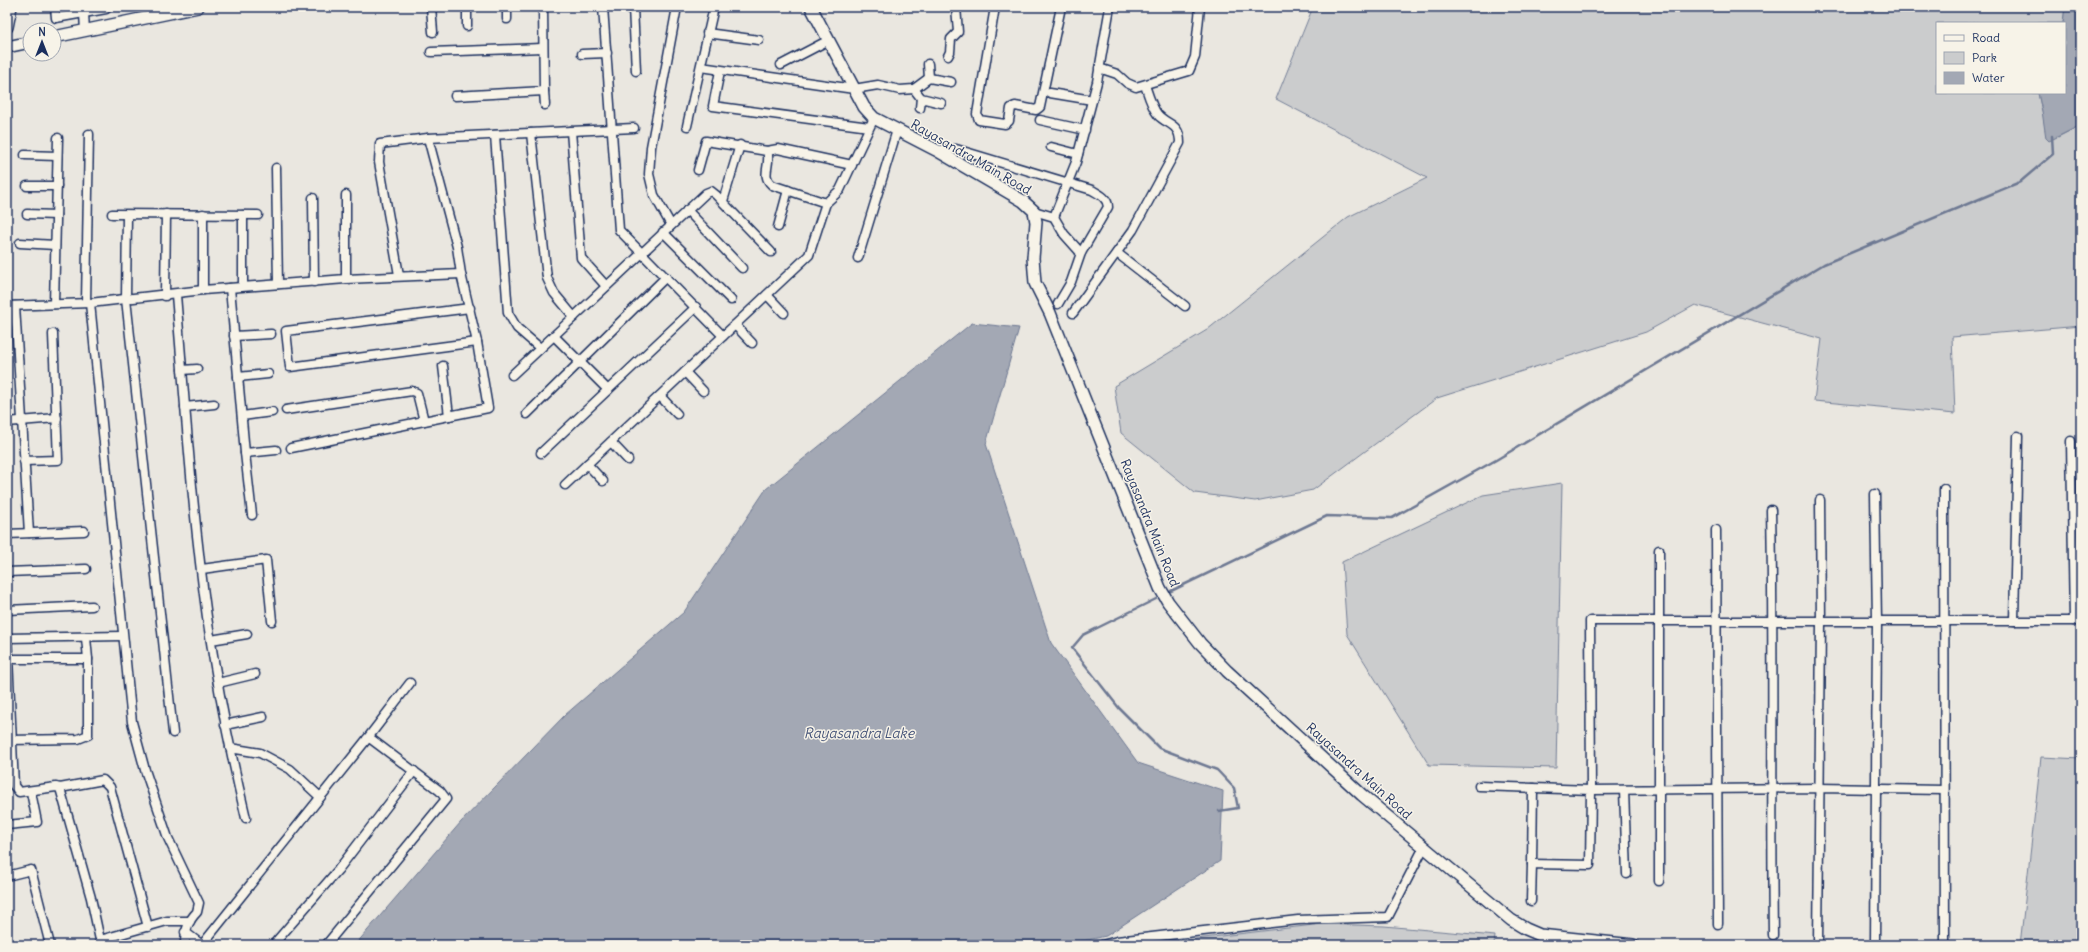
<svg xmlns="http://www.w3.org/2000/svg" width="2088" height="952" viewBox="0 0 2088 952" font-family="Delius,sans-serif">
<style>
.green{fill:#cbcccd;stroke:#737e96}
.water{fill:#a3a8b4;stroke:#6d7892}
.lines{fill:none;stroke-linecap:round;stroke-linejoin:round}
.stream{stroke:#6d7892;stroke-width:2.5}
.street-casing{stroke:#1b2f5e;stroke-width:11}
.secondary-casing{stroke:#1b2f5e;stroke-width:14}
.street{stroke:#f7f3e8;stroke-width:8}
.secondary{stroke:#f7f3e8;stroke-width:11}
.labels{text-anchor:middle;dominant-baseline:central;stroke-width:3;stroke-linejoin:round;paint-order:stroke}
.street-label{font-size:13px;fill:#1b2f5e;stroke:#f7f3e8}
.water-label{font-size:14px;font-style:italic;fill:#445378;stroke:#f7f3e8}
</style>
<rect width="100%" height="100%" fill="#eae7e0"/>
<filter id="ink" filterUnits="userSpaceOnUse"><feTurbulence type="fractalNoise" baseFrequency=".025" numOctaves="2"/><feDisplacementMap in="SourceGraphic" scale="8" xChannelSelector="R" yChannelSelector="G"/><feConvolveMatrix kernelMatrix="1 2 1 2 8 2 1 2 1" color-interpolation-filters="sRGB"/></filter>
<g filter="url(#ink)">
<!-- green -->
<g class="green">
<polygon points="1313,7 2065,7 2063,23 1937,23 1937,93 2038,93 2042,111 2058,137 2081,125 2081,326 1952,337 1955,414 1814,401 1822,339 1695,305 1646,332 1437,398 1313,490 1255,501 1195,493 1121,433 1114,386 1207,330 1348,217 1427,178 1276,99"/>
<polygon points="1562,483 1556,768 1429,765 1347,634 1342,562 1483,495"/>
<polygon points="2041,757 2081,759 2081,945 2020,945"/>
<polygon points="1322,924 1384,926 1495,936 1494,945 1145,945"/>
</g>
<!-- water -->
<g class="water">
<polygon points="2065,7 2081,7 2081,125 2049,141 2046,138 2042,111 2038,93 2065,93 2065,23 2063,23"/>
<polygon points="972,323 1019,328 986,444 1051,643 1138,763 1223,791 1220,861 1106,936 1078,942 1076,945 355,945 461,822 565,715 684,612 766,489"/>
</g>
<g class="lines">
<!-- stream -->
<g class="stream">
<polyline points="1171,591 1327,516 1392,518 1496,460 1824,264 2020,182 2053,154 2052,136"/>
<polyline points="1156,599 1083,635 1072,648 1119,708 1159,748 1217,770 1234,788 1238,808 1219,811"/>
</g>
<!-- street casing -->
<g class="street-casing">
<g id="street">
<polyline points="55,7 56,18 106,9 108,7"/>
<polyline points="150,7 150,17"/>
<polyline points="431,7 433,32"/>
<polyline points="507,7 507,19"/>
<polyline points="603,7 619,230 723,336"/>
<polyline points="633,7 636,71"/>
<polyline points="995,7 977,114 979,120 1005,124 1009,121 1011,108 1015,106 1036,110 1040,107 1061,7"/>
<polyline points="84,13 85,31"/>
<polyline points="467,26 467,7"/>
<polyline points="707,33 759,40"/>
<polyline points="431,52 542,48"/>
<polyline points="582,54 607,53"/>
<polyline points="948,56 950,52 951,39 958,32 956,7"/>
<polyline points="928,64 929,78"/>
<polyline points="781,65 829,40"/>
<polyline points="701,67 854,89 878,85 900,90 914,89 929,78 951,82"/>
<polyline points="1099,68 1117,74 1127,83 1136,87 1189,71 1195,57 1200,7"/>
<polyline points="720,71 713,106 869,127"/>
<polyline points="914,89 921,98 941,103"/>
<polyline points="544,91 545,105"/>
<polyline points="1050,93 1092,100"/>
<polyline points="455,96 544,91 543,7"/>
<polyline points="920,108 921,98"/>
<polyline points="1040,120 1085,130"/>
<polyline points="687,126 714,7"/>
<polyline points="571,131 581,258 606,286"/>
<polyline points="531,133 547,278 554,293 574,317"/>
<polyline points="495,135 508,313 517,328 540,348"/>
<polyline points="1051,147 1078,154"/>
<path d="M936 150 956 149 1092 190C1099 194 1108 198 1108 207L1081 253 1071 282 1058 304"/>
<polyline points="767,151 778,149 852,165"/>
<polyline points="25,155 57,156"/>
<polyline points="276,168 278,284"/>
<path d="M698 170 706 141 767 151C772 164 760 175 772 185L826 203"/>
<polyline points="27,186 57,186"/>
<polyline points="346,195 346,279"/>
<polyline points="313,198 314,282"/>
<polyline points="723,201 740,145"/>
<polyline points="687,210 742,268"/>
<polyline points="1034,211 1054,217 1064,234 1081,253"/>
<polyline points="27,214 56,215"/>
<polyline points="112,214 258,215"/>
<polyline points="203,214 203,290"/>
<polyline points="127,215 126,299 173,733"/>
<polyline points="243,215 243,286"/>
<polyline points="1054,217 1076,162 1097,82 1110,7"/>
<polyline points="671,225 654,195 649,174 651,147 677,7"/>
<polyline points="778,227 788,190"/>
<polyline points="663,232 731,300"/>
<polyline points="20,243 55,245"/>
<polyline points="1117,253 1185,306"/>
<polyline points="858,258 897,130"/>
<polyline points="399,275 379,162 380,144 428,138 634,128"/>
<polyline points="230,288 245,453 276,450"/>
<path d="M176 295C185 402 192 510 207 617 217 684 230 752 246 818"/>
<polyline points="767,295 784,313"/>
<polyline points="165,296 166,214"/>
<polyline points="86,303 89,134"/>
<path d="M90 303 132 722 145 770 168 838 199 903 197 912C187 922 185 932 185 945"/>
<polyline points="54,304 58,138"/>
<polyline points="7,306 90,303 203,290 346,279 461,274"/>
<polyline points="15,306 29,533"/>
<polyline points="470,308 286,331 290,367 477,342"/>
<path d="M1073 313 1133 230 1180 143C1180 123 1167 125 1158 115 1152 108 1148 94 1145 85"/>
<polyline points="735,325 752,343"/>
<polyline points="234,336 271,334"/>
<polyline points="554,336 608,390"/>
<polyline points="443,366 449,416"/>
<polyline points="182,370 197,369"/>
<polyline points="685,372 703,391"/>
<polyline points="512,375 706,193 711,191 716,195 771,252"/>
<polyline points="238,377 268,374"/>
<polyline points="660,396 677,414"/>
<polyline points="185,407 214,404"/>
<polyline points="286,410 412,391 417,393 424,421"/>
<polyline points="527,414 666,277"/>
<polyline points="242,416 272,412"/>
<polyline points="7,422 57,418"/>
<polyline points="2071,441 2074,621"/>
<polyline points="611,442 628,460"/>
<polyline points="291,448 488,408 477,342 461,274 457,247 428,138"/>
<polyline points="245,453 252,515"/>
<polyline points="541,453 696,307"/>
<polyline points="24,461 58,460 53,334"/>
<polyline points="587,464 603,481"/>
<polyline points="565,485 809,255 826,203 840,190 874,118"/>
<polyline points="1944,489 1945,945"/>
<polyline points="1875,494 1877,621 1875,945"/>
<path d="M1771 510C1774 651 1771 793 1773 935"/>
<polyline points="1716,530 1718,924"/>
<polyline points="7,534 84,531"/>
<polyline points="1659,550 1659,881"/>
<polyline points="202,569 266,560 272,621"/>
<polyline points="7,572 86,569"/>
<polyline points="7,610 92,606"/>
<polyline points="2014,621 2018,436"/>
<polyline points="7,635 14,786 19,792 56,787 60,788 91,898 100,940 167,921 190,921"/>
<polyline points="7,638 122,636"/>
<polyline points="211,640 247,634"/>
<polyline points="9,659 88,659 86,638"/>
<polyline points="218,683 255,674"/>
<polyline points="225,725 263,717"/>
<polyline points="7,740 78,739 88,735 88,659"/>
<polyline points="230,748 260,753 290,769 320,797"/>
<polyline points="1479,786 1591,790 1590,865 1532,864 1531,901"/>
<polyline points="60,788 103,780 110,787 148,927"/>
<polyline points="1624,790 1627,874"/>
<polyline points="1944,790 1818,788 1591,790 1590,621 2081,621"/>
<polyline points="7,825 37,822 31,792"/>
<polyline points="1532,864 1533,788"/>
<polyline points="7,876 31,870 50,945"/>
<polyline points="185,932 202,945"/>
<polyline points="202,945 367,739 410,683"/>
<polyline points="273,945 338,870 414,771"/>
<polyline points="326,945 446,799 440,791 371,739 367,739"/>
<polyline points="1102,945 1117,941 1298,920 1388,917 1424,847"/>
<polyline points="1818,945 1821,621 1820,500"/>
</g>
</g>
<!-- secondary casing -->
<g class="secondary-casing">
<g id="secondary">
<polyline points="811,7 864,107 874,118 936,150 1023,201 1034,211 1036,222 1033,258 1035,283 1050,313 1160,588 1168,602 1200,643 1227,671 1362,795 1511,920 1526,929 1540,935 1633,945"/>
<polyline points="7,27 11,7"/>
<polyline points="54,37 198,7"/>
<polyline points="7,47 30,42"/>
</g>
</g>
<!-- street -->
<use href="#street" class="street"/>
<!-- secondary -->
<use href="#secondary" class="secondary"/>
</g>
</g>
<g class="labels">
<!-- street labels -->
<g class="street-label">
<text transform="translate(971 157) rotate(30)">Rayasandra Main Road</text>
<text transform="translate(1150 523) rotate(68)">Rayasandra Main Road</text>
<text transform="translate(1359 771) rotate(42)">Rayasandra Main Road</text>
</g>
<!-- water labels -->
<g class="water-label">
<text x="859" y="733">Rayasandra Lake</text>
</g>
</g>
<!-- margin -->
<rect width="2088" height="952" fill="none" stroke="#f7f3e8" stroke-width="24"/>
<rect x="12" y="12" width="2064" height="928" fill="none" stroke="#1b2f5e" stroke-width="1.5" filter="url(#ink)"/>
<!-- legend -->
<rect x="1936" y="22" width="130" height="72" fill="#f7f3e8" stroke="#9fa5b1"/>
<rect x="1944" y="35" width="20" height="6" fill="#f7f3e8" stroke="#9fa5b1"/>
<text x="1972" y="42" font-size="12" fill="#1b2f5e">Road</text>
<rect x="1944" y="52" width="20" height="12" fill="#cbcccd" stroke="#9fa5b1"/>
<text x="1972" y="62" font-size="12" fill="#1b2f5e">Park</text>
<rect x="1944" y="72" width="20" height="12" fill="#a3a8b4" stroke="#9fa5b1"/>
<text x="1972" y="82" font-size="12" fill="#1b2f5e">Water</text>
<!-- north arrow -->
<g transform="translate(42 42)"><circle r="19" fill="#f7f3e8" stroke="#9fa5b1"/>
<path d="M0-3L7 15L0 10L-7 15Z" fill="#1b2f5e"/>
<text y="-6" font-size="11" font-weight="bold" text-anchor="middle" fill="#1b2f5e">N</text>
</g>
</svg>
